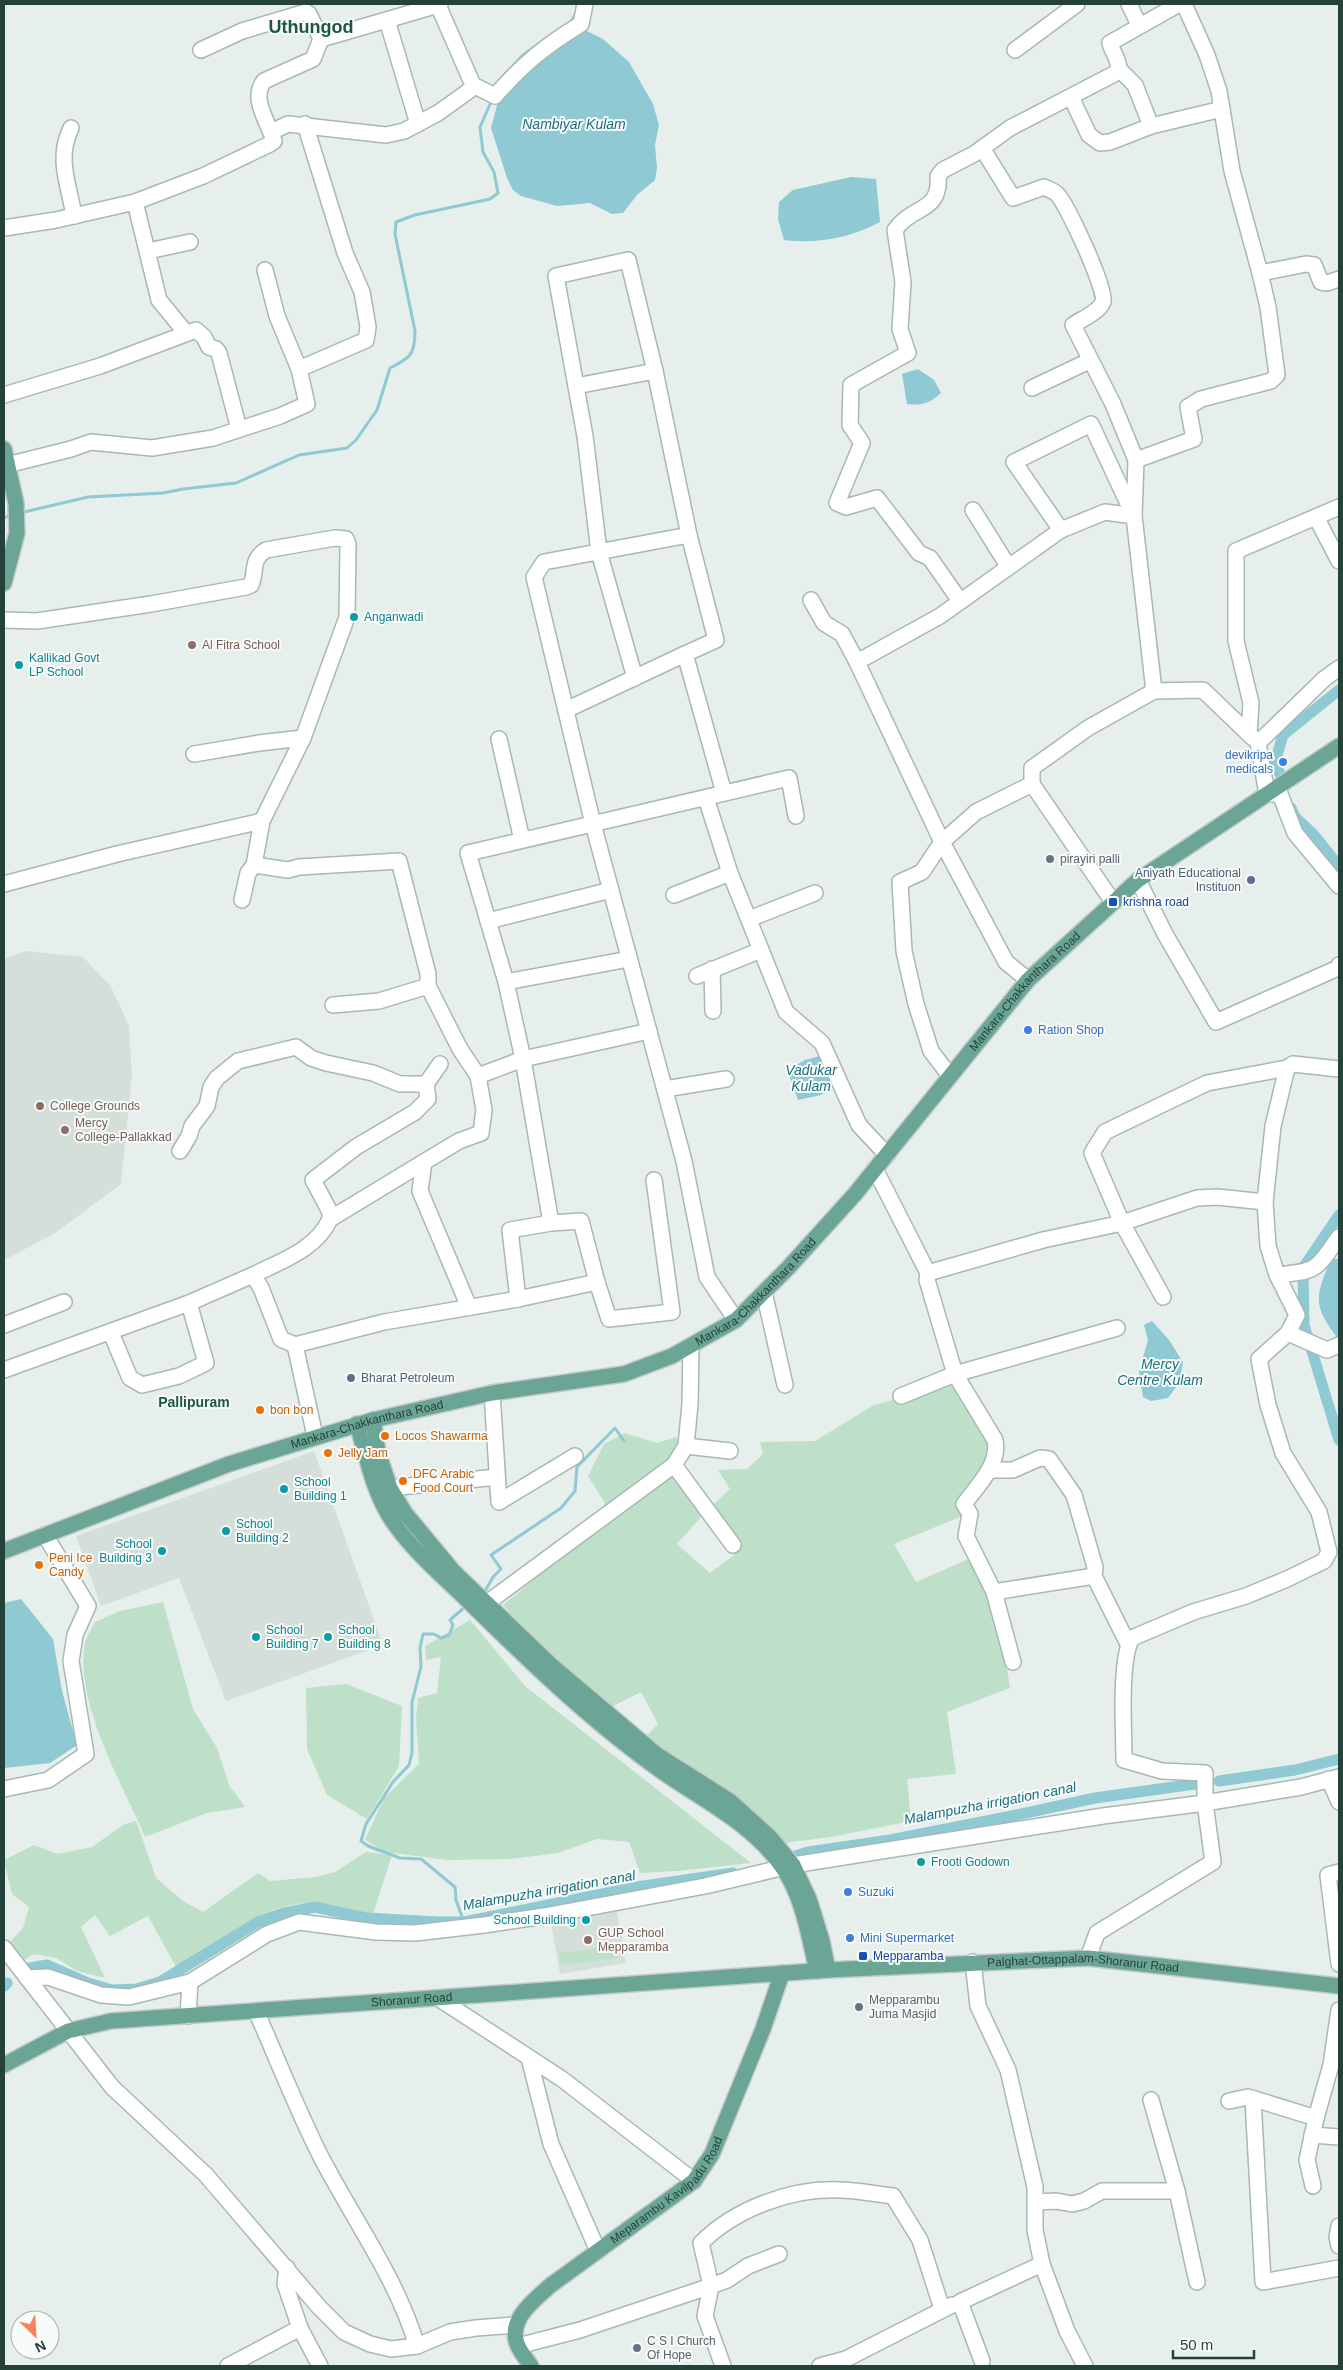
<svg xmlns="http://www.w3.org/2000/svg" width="1343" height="2370" viewBox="0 0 1343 2370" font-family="Arial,sans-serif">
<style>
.built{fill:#d4dfda}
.green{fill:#bfe0c8}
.water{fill:#8ec9d4}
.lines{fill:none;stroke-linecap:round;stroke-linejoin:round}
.stream{stroke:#8ec9d4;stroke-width:3}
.canal{stroke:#8ec9d4;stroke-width:11}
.minor-casing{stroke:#a8b8b2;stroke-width:18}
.major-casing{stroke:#c2cac8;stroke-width:18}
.minor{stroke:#fff;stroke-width:15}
.major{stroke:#6aa596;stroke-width:15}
.culture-dot{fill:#0f9aa8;stroke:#f7fbf9;stroke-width:2}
.education-dot{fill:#8d6e63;stroke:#f7fbf9;stroke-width:2}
.shop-dot{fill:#3f7fe0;stroke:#f7fbf9;stroke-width:2}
.worship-dot{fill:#6b7280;stroke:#f7fbf9;stroke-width:2}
.service-dot{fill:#5c6f8a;stroke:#f7fbf9;stroke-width:2}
.transit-dot{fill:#1a4fb4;stroke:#f7fbf9;stroke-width:2}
.food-dot{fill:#e8710a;stroke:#f7fbf9;stroke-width:2}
.labels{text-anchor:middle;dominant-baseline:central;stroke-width:4;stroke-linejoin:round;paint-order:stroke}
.culture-label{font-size:12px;fill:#0d838f;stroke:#f7fbf9;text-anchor:start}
.education-label{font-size:12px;fill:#785e54;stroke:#f7fbf9;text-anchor:start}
.shop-label{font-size:12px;fill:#366cbe;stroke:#f7fbf9;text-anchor:start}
.worship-label{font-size:12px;fill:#5b616d;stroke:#f7fbf9;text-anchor:start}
.service-label{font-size:12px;fill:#4e5e75;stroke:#f7fbf9;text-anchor:end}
.transit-label{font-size:12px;fill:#164399;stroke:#f7fbf9;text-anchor:start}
.street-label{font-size:12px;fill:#24423a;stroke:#f7fbf9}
.food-label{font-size:12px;fill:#c56008;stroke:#f7fbf9;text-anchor:start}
.water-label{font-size:14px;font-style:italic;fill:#1c6f80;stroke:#f7fbf9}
.neighbourhood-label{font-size:14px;font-weight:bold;fill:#1f5548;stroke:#f7fbf9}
.district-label{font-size:18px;font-weight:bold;fill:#1f5548;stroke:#f7fbf9}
</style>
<rect width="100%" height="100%" fill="#e6efeb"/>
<!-- built -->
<g class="built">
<polygon points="26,951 83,957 111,987 129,1026 132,1075 121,1184 55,1233 4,1260 4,959"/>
<polygon points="314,1451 383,1645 226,1701 179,1578 101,1606 76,1536"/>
<polygon points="616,1906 626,1963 560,1974 550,1917"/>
</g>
<!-- green -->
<g class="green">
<polygon points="954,1384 991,1442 987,1476 960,1517 894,1544 916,1582 973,1557 999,1615 1010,1688 947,1712 956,1774 907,1779 911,1821 831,1837 784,1843 741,1799 691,1772 645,1737 658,1724 641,1692 609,1708 548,1656 503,1605 604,1522 605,1503 588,1476 604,1444 625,1433 657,1443 676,1437 685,1449 671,1468 701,1517 677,1544 710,1573 734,1555 711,1507 730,1489 718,1470 747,1469 763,1454 760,1442 815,1441 874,1405"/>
<path d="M163 1602 193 1709 217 1748 229 1785 245 1807 207 1813 145 1837C122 1783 74 1702 85 1643 87 1636 92 1628 95 1622L120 1611Z"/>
<polygon points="470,1620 525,1686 751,1863 678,1871 640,1873 629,1842 597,1839 558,1853 511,1859 447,1860 386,1852 365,1840 384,1798 419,1764 416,1719 418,1698 437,1693 441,1657 426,1660 425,1646"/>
<polygon points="346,1684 402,1706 399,1766 367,1819 327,1795 307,1749 306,1688"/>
<path d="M136 1821 156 1878 183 1901 203 1912 258 1873 270 1881 316 1877 335 1872 366 1852 392 1855 373 1914C353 1910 324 1901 305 1903 255 1907 217 1945 176 1967L148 1916 110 1936 95 1915 81 1927 105 1978 77 1971 56 1958 34 1954 22 1961 9 1943 23 1928 29 1907 12 1894 4 1860 34 1845 58 1854 92 1847 123 1825Z"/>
<polygon points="617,1946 618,1958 561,1965 559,1953"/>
</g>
<!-- water -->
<g class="water">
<polygon points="579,27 603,39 629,62 653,104 659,125 655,145 657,168 655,180 637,195 623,213 612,214 590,203 557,206 521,196 513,190 507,178 491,128 500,94"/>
<path d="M851 177 876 179 880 222C850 238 817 244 784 240L778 219 779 202 793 190Z"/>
<path d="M918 369 934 380 941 393C930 403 922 406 907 404L902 374Z"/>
<polygon points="827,1054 836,1084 821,1095 798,1100 787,1070 805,1060"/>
<path d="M1331 1259H1339V1340C1312 1305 1315 1297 1331 1259Z"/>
<polygon points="1152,1321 1169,1340 1183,1362 1179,1383 1168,1398 1151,1401 1143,1397 1139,1371 1148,1340 1144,1325"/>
<polygon points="21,1599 53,1639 62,1691 77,1745 50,1763 4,1768 4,1603"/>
</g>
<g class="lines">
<!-- stream -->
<g class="stream">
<polyline points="570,23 577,12"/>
<polyline points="498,83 522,56 548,37"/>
<path d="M24 512 88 497 163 493 183 489 236 483 299 455 347 448 356 440 377 410 390 368C410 358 415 355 415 331L395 234 396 222 415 215 490 199 498 193 494 172 483 152 480 127 491 102"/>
<polyline points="4,518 10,515"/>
<polyline points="484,1593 493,1577 501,1569 491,1555 561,1508 575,1491 577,1467 615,1428 624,1441"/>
<polyline points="464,1922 456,1900 455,1887 421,1859 400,1858 368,1846 361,1841 366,1824 393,1782 409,1765 412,1753 412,1702 421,1667 420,1648 423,1634 434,1634 441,1638 449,1635 453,1625 450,1620 466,1606"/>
</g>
<!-- canal -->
<g class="canal">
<polyline points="1280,774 1275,762 1283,735 1339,690"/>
<polyline points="1291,808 1295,817 1313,834 1339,866"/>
<polyline points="1339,1215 1303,1268 1304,1325 1339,1440"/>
<polyline points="1219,1781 1295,1770 1339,1759"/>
<polyline points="792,1857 808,1852 890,1840 1007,1817 1095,1798 1195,1784"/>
<polyline points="30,1968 47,1965 88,1983 112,1990 136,1989 160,1982 258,1922 284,1913 315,1907 366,1918 438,1922 464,1922 637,1887 733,1873"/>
<polyline points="4,1986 7,1983"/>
</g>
<!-- minor casing -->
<g class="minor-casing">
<g id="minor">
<polyline points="1129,4 1139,25"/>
<polyline points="1184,4 1207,55 1219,91 1232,171 1260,273 1306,264 1314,265 1321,282 1327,283 1339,279"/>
<polyline points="387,20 418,124"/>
<polyline points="321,39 438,5"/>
<polyline points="1015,50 1077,4"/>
<polyline points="1119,69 1135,85 1151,126"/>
<path d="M473 85 495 96C523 64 545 46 581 24L585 4"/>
<polyline points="1071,97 1089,135 1100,143 1110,142 1151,126 1222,109"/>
<path d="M71 128C56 159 69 184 74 216"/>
<polyline points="271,132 288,124 386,135 404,131 438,113 470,90 473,85 438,5 440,4"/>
<path d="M982 148 1013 198 1044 187C1048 189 1054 191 1057 194 1067 204 1107 290 1103 302 1099 312 1082 319 1073 325L1113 404 1136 460 1134 516"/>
<polyline points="135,202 159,300 186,333"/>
<path d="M4 228 56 220 135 202 203 176 270 144 274 141C269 123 250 99 264 81L313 59 321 39 309 14 306 12 242 31 201 50"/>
<polyline points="148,251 190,242"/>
<polyline points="265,270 277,316 299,369"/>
<polyline points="576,386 655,371"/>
<polyline points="1032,388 1089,361"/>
<polyline points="4,395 100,366 196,330 204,337 209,347 216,349 219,353 239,429"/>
<polyline points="1136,460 1194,439 1188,407 1201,399 1271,381 1277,375 1268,307 1260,273"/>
<polyline points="7,465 71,449 91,442 152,448 213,438 280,416 307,404 299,369 366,340 368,327 362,292 345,253 305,124"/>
<polyline points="973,510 1008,566"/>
<polyline points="1316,517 1339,561"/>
<polyline points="1061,530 1014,462 1091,424 1132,512"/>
<polyline points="689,535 716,640 685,654 724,793"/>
<polyline points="811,600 824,623 842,634 857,662 942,842 1006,962 1028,980"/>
<path d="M960 601 930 558 919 553 877 498 846 507 837 503 862 443 850 425 851 385 908 353 900 329 903 282 895 230C912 205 941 213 938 176L943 170 974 154 1010 128 1114 74 1119 69C1119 59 1112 52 1110 43L1179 4"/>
<path d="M4 620 37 621 151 604 246 587 251 585C257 572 250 560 266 550L335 538 346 539 348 544 347 617 303 738 262 821 254 865 248 873 242 900"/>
<polyline points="857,662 940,616 1061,530 1105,512 1134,516 1154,691 1088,728 1032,768 1032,784"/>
<polyline points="1339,668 1324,679 1258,743 1267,794 1280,794 1295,833 1339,886"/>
<polyline points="635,678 599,552 585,436 556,276 628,260 655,371 689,535 544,562 534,577 593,824 684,1161 707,1277 736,1320"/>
<polyline points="1154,691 1203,690 1253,738"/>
<polyline points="566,710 685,654"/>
<polyline points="1249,734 1251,703 1236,641 1236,551 1339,507"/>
<polyline points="499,739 522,840"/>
<polyline points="194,754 259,743 303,738"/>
<polyline points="706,798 730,873 786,1012 822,1043 859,1125 887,1155"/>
<polyline points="254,865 288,870 299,867 399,861 428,974 428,986 460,1049 478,1076 484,1110 481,1133 459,1141 424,1162 420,1191 469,1307"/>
<polyline points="1138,880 1165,934 1216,1022 1338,968 1339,965"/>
<polyline points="4,884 117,854 262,821"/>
<polyline points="674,895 730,873"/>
<polyline points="749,919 815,893"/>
<polyline points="488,921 611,890"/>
<polyline points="712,969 713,1011"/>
<polyline points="697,976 761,950"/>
<polyline points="506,982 629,959"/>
<polyline points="333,1005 379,1001 428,986"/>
<polyline points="478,1076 523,1059 649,1031"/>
<polyline points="950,1076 931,1051 916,1004 904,951 900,882 922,872 942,842 976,812 1032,784 1113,902"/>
<polyline points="665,1089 726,1079"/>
<polyline points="180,1151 189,1136 192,1126 207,1106 211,1087 217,1078 238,1061 296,1047 311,1058 326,1063 373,1073 400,1084 426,1084 440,1064"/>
<path d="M875 1169 928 1273 927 1280 955 1374 995 1440C1000 1465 977 1486 964 1504L970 1514 966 1536 994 1592 1013 1662"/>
<polyline points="330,1219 330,1212 313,1180 356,1147 415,1112 428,1099 426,1084"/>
<polyline points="928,1273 1043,1240 1122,1223 1197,1198 1217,1197 1265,1202"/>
<path d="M253 1275C281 1261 317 1249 330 1219L424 1162"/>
<path d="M1277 1275C1319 1271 1315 1270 1339 1237"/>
<polyline points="597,1282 581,1221 551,1223 523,1059 506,982 468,853 789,778 796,816"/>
<polyline points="764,1292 785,1385"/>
<polyline points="1163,1297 1122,1223 1092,1153 1105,1132 1207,1083 1287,1068"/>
<polyline points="518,1299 510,1230 551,1223"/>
<polyline points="4,1325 64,1302"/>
<polyline points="111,1333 130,1378 142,1385 179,1376 206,1363 189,1303"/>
<polyline points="1288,1333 1327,1350 1339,1345"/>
<polyline points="295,1345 315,1436"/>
<polyline points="4,1370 189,1303 253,1275 261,1288 281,1339 295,1345 384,1322 518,1299 597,1282 609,1319 672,1312 654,1180"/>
<polyline points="492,1393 499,1502 575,1456"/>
<polyline points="901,1396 955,1374 1117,1328"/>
<polyline points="686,1446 730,1451"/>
<polyline points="674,1465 733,1545"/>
<polyline points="989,1470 1013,1470 1040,1458 1049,1459 1074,1495 1095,1567 1094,1576 994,1592"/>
<polyline points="390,1488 497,1477"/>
<polyline points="1094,1576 1128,1644"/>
<polyline points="487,1603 674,1465 686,1446 690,1404 691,1346"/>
<polyline points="1329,1779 1339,1802"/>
<polyline points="4,1789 48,1780 86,1754 71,1661 75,1635 88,1606 45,1535"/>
<polyline points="1339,1872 1328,1875 1339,1964"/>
<polyline points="4,1948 112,2087 206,2175 319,2307 344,2332 370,2344 391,2349 417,2346 450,2332 476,2328 515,2325"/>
<path d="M1088 1958 1097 1933 1213 1862 1205 1803V1773L1162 1771 1124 1760C1124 1732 1119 1660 1132 1638L1193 1612 1246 1596 1287 1579 1324 1561 1329 1552 1319 1512 1283 1453 1268 1405 1259 1359 1288 1333 1297 1315 1277 1275 1268 1246 1265 1202 1273 1126 1287 1068 1293 1064 1339 1069"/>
<polyline points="973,1962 978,2006 1008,2070 1035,2187 1035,2230 1042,2264 960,2302 982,2361"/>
<polyline points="27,1978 48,1977 101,1995 129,1997 190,1982 267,1934 299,1922 376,1932 415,1933 484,1925 544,1916 705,1886 793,1865 1103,1816 1205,1803 1301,1787 1339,1777"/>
<polyline points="438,1998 562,2079 694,2181"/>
<path d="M256 2011C277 2058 296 2107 319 2153 352 2218 396 2276 417 2346"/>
<polyline points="188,2016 190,1982"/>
<polyline points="529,2058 551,2144 598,2251"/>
<polyline points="1253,2099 1263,2282 1339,2268"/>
<polyline points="1151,2100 1177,2191 1197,2282"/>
<polyline points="1229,2101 1248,2097 1316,2118 1331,2065 1339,2010"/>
<polyline points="1312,2135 1339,2137"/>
<polyline points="1313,2186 1307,2160 1316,2118"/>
<polyline points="1036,2202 1056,2201 1072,2204 1084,2201 1102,2191 1177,2191"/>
<polyline points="1339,2226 1337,2237 1339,2246"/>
<polyline points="1042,2264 1067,2331 1085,2366"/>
<polyline points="300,2328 320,2366"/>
<path d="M518 2346 580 2330 711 2286 701 2243C735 2209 791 2188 839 2190 857 2190 875 2194 893 2196L920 2240 942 2309"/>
<polyline points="228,2366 300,2328 285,2284 287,2268"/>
<polyline points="723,2366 705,2316 711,2286 727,2280 748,2266 779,2254"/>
<polyline points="820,2366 846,2359 952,2305"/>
</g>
</g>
<!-- major casing -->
<g class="major-casing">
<g id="major">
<polyline points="4,449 16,503 17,533 4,583"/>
<polyline points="373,1420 378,1452 390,1488 405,1513 454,1572 551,1665 656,1754 730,1801 769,1836 793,1865 809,1899 822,1941 828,1970"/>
<path d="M357 1424C367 1458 374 1497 396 1526 416 1554 445 1578 469 1602 528 1660 587 1717 653 1765 697 1798 751 1821 783 1868 803 1897 809 1937 817 1971"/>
<path id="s1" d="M4 1551 229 1464 373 1420 492 1393 624 1374 672 1356 736 1320 788 1268 855 1194 1028 980 1138 880 1339 746"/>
<path id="s2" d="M4 2065 68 2031 111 2021 828 1970 1088 1958 1339 1986"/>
<path id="s3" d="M531 2366C527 2360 521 2353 518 2346 506 2321 534 2300 551 2285L694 2181 712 2154 763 2029 782 1973"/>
</g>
</g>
<!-- minor -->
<use href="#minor" class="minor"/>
<!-- major -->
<use href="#major" class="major"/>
</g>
<!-- markers -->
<g class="culture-dot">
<circle cx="354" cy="617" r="5"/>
<circle cx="19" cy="665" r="5"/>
<circle cx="284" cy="1489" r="5"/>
<circle cx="226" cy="1531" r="5"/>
<circle cx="162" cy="1551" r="5"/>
<circle cx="256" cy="1637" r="5"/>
<circle cx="328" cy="1637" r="5"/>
<circle cx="921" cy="1862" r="5"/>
<circle cx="586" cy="1920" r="5"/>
</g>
<g class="education-dot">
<circle cx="192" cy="645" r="5"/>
<circle cx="40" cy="1106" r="5"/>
<circle cx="65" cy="1130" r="5"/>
<circle cx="588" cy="1940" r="5"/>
</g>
<g class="shop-dot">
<circle cx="1283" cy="762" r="5"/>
<circle cx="1028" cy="1030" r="5"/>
<circle cx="848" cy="1892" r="5"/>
<circle cx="850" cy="1938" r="5"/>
</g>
<g class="worship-dot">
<circle cx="1050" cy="859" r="5"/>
<circle cx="859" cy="2007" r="5"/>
<circle cx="637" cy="2348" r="5"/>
</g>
<g class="service-dot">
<circle cx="1251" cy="880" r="5"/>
<circle cx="351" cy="1378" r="5"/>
</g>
<g class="transit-dot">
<rect x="1108" y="897" width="10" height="10" rx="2.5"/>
<rect x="858" y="1951" width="10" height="10" rx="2.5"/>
</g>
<g class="food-dot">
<circle cx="260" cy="1410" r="5"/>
<circle cx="385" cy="1436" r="5"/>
<circle cx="328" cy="1453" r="5"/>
<circle cx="403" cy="1481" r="5"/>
<circle cx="39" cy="1565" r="5"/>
</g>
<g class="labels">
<!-- culture labels -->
<g class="culture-label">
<text x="364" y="617">Anganwadi</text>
<text x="29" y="658">Kallikad Govt<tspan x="29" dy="14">LP School</tspan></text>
<text x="294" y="1482">School<tspan x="294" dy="14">Building 1</tspan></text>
<text x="236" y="1524">School<tspan x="236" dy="14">Building 2</tspan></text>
<text x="152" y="1544" text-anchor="end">School<tspan x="152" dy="14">Building 3</tspan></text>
<text x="266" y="1630">School<tspan x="266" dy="14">Building 7</tspan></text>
<text x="338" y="1630">School<tspan x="338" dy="14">Building 8</tspan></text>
<text x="931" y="1862">Frooti Godown</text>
<text x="576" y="1920" text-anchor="end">School Building</text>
</g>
<!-- education labels -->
<g class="education-label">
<text x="202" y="645">Al Fitra School</text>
<text x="50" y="1106">College Grounds</text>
<text x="75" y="1123">Mercy<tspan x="75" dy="14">College-Pallakkad</tspan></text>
<text x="598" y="1933">GUP School<tspan x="598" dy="14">Mepparamba</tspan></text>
</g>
<!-- shop labels -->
<g class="shop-label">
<text x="1273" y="755" text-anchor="end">devikripa<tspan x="1273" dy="14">medicals</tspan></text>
<text x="1038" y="1030">Ration Shop</text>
<text x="858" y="1892">Suzuki</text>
<text x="860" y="1938">Mini Supermarket</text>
</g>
<!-- worship labels -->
<g class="worship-label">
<text x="1060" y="859">pirayiri palli</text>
<text x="869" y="2000">Mepparambu<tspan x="869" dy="14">Juma Masjid</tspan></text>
<text x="647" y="2341">C S I Church<tspan x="647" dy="14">Of Hope</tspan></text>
</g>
<!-- service labels -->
<g class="service-label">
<text x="1241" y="873">Aniyath Educational<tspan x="1241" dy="14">Instituon</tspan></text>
<text x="361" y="1378" text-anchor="start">Bharat Petroleum</text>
</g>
<!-- transit labels -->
<g class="transit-label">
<text x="1123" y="902">krishna road</text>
<text x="873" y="1956">Mepparamba</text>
</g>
<!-- street labels -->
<g class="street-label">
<text stroke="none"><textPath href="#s1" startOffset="1210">Mankara-Chakkanthara Road</textPath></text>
<text stroke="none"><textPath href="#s1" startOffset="805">Mankara-Chakkanthara Road</textPath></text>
<text stroke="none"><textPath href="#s1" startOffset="385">Mankara-Chakkanthara Road</textPath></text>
<text stroke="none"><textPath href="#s2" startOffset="1091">Palghat-Ottappalam-Shoranur Road</textPath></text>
<text stroke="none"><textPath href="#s2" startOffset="418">Shoranur Road</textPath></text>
<text stroke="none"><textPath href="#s3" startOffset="250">Meparambu Kavilpadu Road</textPath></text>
</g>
<!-- food labels -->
<g class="food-label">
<text x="270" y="1410">bon bon</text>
<text x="395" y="1436">Locos Shawarma</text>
<text x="338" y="1453">Jelly Jam</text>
<text x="413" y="1474">DFC Arabic<tspan x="413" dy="14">Food Court</tspan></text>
<text x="49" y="1558">Peni Ice<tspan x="49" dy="14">Candy</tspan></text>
</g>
<!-- water labels -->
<g class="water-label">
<text x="574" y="124">Nambiyar Kulam</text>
<text x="811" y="1070">Vadukar<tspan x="811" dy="16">Kulam</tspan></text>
<text x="1160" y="1364">Mercy<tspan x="1160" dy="16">Centre Kulam</tspan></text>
<text transform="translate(990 1803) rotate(-11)">Malampuzha irrigation canal</text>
<text transform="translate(549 1890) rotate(-10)">Malampuzha irrigation canal</text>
</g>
<!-- neighbourhood labels -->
<g class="neighbourhood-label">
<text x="194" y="1402">Pallipuram</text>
</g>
<!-- district labels -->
<g class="district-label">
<text x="311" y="27">Uthungod</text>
</g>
</g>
<!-- border -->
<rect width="1343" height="2370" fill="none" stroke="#24423a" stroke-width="10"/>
<!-- north arrow -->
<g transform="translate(35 2335) rotate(155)"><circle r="24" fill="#f7fbf9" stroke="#a3b1ad"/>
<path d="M0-4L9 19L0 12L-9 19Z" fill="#f4845f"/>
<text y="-8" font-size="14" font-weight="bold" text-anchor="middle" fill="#24423a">N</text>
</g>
<!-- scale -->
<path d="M1173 2350v8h81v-8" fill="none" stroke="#24423a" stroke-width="2.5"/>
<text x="1180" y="2350" font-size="15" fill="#24423a" stroke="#f7fbf9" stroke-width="4" paint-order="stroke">50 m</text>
</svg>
